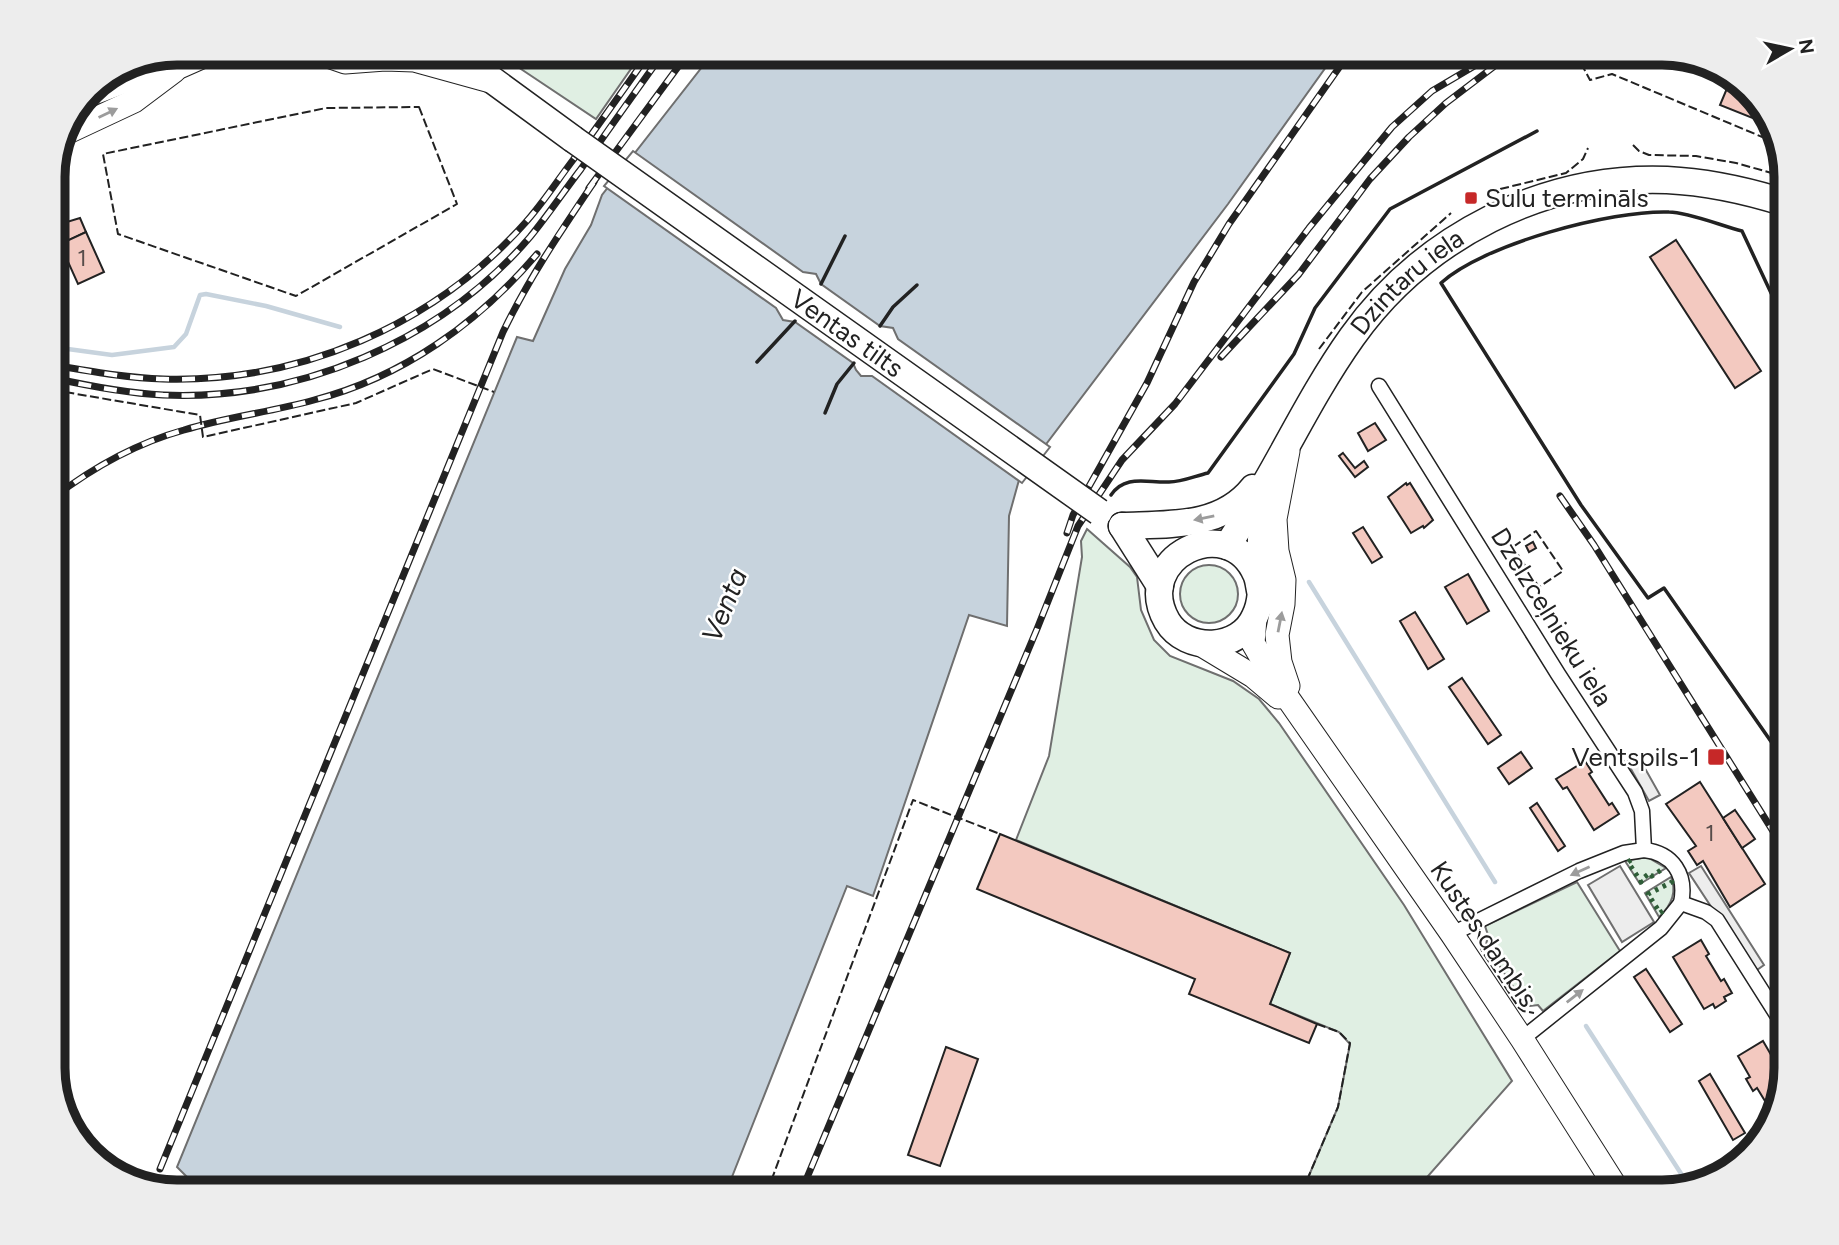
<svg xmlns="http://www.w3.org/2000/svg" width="1839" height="1245" viewBox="0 0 1839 1245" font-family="Figtree,sans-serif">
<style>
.green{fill:#e0efe3;stroke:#6f6f6f;stroke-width:2}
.parking{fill:#ededed;stroke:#6f6f6f;stroke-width:2}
.water{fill:#c7d3dd;stroke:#6f6f6f;stroke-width:2}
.pier{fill:#fff;stroke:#6f6f6f;stroke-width:2}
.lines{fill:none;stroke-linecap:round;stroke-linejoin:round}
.stream{stroke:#c7d3dd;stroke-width:4.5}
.building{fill:#f3c9c0;stroke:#222;stroke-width:2}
.street-casing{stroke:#222;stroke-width:17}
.primary-casing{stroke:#222;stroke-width:25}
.highway-casing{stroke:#222;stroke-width:29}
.street{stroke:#fff;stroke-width:14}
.primary{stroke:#fff;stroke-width:23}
.highway{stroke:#fff;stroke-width:26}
.rail-casing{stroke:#222;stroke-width:7}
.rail{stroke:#fff;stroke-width:4.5;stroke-dasharray:13;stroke-linecap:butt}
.highway-bridge-casing{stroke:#222;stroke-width:29;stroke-linecap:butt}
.highway-bridge{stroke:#fff;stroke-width:26}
.hedge{stroke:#2f5e38;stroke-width:5;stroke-dasharray:3.5 5;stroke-linecap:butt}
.fence{stroke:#222;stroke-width:2;stroke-dasharray:9 3.5;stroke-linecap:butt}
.wall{stroke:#222;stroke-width:3.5}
.oneway{fill:#9c9c9c}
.poi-dot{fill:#c62828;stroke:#fff;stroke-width:2.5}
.labels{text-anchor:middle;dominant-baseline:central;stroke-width:5;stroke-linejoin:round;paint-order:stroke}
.number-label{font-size:23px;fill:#564c4a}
.poi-label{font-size:26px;fill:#222;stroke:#fff;text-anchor:start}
.street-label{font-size:26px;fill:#222;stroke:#fff}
.water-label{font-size:28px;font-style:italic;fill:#222;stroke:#fff}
.rim{fill:none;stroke:#222;stroke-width:9}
</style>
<rect width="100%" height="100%" fill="#fff"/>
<!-- green -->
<g class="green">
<polygon points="180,53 175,55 91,87 129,62"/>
<polygon points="497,53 642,53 596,119"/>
<polygon points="1087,529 1130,567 1137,577 1141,610 1154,640 1170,656 1233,681 1259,699 1279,723 1404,905 1512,1081 1414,1192 1302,1192 1338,1107 1350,1044 1339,1032 1270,1004 1290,953 1016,840 1049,756 1082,557 1081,541"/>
<circle cx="1209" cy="594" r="29"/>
<polygon points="1647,857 1666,868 1640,884 1625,861"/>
<path d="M1671 877C1677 892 1671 906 1659 917L1645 893Z"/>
<polygon points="1577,882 1620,951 1543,1011 1538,1005 1530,1006 1523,1002 1486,945 1488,935 1485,926"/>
</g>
<!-- parking -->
<g class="parking">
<polygon points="1638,756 1660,795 1649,801 1627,762"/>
<polygon points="1620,866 1654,922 1622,942 1588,885"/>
<polygon points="1701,866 1764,965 1754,972 1689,873"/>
</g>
<!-- water -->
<polygon class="water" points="713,53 1336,53 1228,204 1019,480 1009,516 1007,626 969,615 873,896 847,886 726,1192 202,1192 177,1167 517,337 533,341 565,269 591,225 602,195"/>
<!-- pier -->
<polygon class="pier" points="633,151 803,272 816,274 821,284 880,326 893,328 898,339 1050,447 1022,483 872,376 861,376 856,370 853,363 795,322 783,320 776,308 604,186"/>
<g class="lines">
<!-- stream -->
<g class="stream">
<polyline points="53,347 112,355 174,347 186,334 200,295 206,294 266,306 340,327"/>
<polyline points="1309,582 1495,882"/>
<polyline points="1586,1026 1689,1186"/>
</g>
</g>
<!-- building -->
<g class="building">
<polygon points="1733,74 1774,121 1775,127 1720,105"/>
<polygon points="80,218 86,232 59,245 53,230 61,226 60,224"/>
<polygon points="86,232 104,272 78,284 60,244"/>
<polygon points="1676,240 1761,371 1735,388 1650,257"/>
<polygon points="1375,423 1386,440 1368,451 1358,433"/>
<polygon points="1343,453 1355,468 1364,461 1368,467 1355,477 1339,456"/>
<polygon points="1406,483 1407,485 1410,483 1433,520 1424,528 1423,526 1411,533 1388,497"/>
<polygon points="1363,527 1382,557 1372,563 1353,533"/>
<polygon points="1533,542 1536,548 1529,552 1526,546"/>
<polygon points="1468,574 1489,611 1467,624 1445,587"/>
<polygon points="1415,612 1444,659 1428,669 1400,621"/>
<polygon points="1462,678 1501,735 1488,744 1449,687"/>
<polygon points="1521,752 1532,768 1509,784 1498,768"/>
<polygon points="1585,761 1592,772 1589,774 1609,805 1612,803 1619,814 1594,830 1567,787 1563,789 1556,779"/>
<polygon points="1700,782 1765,884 1730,907 1703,861 1697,865 1688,851 1696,846 1666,804"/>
<polygon points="1537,803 1565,846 1558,851 1530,808"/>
<polygon points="1735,810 1755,839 1742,848 1723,818"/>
<polygon points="1000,834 1290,953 1270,1004 1317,1024 1309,1043 1189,994 1195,979 977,889"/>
<polygon points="1701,940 1709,954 1706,956 1721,981 1724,979 1732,993 1724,997 1726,1001 1715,1008 1713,1004 1704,1009 1673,957"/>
<polygon points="1646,969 1682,1024 1670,1032 1634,977"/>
<polygon points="1763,1041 1784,1077 1773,1114 1757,1088 1753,1091 1746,1079 1750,1077 1738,1056"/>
<polygon points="946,1047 978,1059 940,1166 908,1155"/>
<polygon points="1710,1074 1745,1133 1733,1140 1699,1081"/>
</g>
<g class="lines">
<!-- street casing -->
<g class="street-casing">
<g id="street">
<path d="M1379 386 1558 674 1635 792 1642 811 1644 850C1673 853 1687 875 1681 903L1706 912 1717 920 1786 1029"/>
<polyline points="1452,934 1579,871 1624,853 1644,850"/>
<polyline points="1522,1039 1661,928 1681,903"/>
</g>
</g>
<!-- primary casing -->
<g class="primary-casing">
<g id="primary">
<polyline points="316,52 345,62 385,59 414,60 490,81"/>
<polyline points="86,96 138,76 179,67 213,52"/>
<polyline points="70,131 134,101 174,71"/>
<polyline points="1255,618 1253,643 1271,674 1452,934 1522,1039 1619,1192"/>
<polyline points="1200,644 1253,676 1278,697"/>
<polyline points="1288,686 1280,662 1277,635 1283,604 1284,580 1277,551 1275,519 1288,451"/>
</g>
</g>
<!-- highway casing -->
<g class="highway-casing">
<g id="highway">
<polyline points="454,52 573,139"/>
<path d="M1122 526C1170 524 1221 528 1253 488"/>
<polyline points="1122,526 1160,586"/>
<path id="s1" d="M1227 546C1273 479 1305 403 1352 337 1423 237 1544 175 1667 180 1708 182 1748 191 1786 203"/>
<path d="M1261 595C1259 588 1259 580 1256 574 1228 510 1131 558 1167 621 1186 653 1240 651 1255 616 1263 600 1261 581 1261 563 1260 540 1261 517 1269 495"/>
</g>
</g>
<!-- street -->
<use href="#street" class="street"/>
<!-- primary -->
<use href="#primary" class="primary"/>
<!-- highway -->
<use href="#highway" class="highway"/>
<!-- rail casing -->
<g class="rail-casing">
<g id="rail">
<polyline points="589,188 689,52"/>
<polyline points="1221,357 1299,274 1370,179 1409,137 1446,103 1513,52"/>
<path d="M53 365C89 371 126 378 163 379 300 383 434 325 525 223 543 203 557 181 573 160 599 124 625 88 650 52"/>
<path d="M53 378C89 386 125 393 163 395 299 401 441 341 530 237 548 215 564 191 581 169 608 130 636 91 664 52"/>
<polyline points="1560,496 1594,545 1786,852"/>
<path d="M53 498C92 468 137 443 184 430 227 417 271 412 314 400 403 377 478 323 537 254"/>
<polyline points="1067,533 1073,515 1147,383 1194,282 1229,224 1350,52"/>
<path d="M160 1169 503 332C529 278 561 231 594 182"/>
<polyline points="801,1192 1037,629 1078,526 1122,460 1175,404 1309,228 1392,127 1432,91 1498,52"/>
</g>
</g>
<!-- rail -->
<use href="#rail" class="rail"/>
<!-- highway-bridge casing -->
<g class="highway-bridge-casing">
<g id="highway-bridge">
<path id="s2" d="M573 139 1099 512"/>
</g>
</g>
<!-- highway-bridge -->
<use href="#highway-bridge" class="highway-bridge"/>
<!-- hedge -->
<g class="hedge">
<polyline points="1631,860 1628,862 1641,882 1642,879 1650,873 1652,876 1664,868"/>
<polyline points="1663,911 1660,913 1648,894 1672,882 1671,879"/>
</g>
<!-- fence -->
<g class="fence">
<polyline points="1575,52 1590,80 1612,74 1779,144"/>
<polygon points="419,107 457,204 296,296 118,234 103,154 326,108"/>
<polyline points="1633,145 1639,151 1649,155 1696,156 1736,163 1786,177"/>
<polyline points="1488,192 1566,173 1583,159 1588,148"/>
<polyline points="1319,349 1362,292 1451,213"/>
<polyline points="53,390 200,415 203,437 356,403 433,369 494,392"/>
<polygon points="1536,531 1563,571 1539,587 1513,547"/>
<polyline points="1480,931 1478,940 1482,951 1519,1008 1523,1011 1534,1013"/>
<polyline points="767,1192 913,800 1000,834"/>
<polyline points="1302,1192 1338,1107 1350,1043 1339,1032 1317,1024"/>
</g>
<!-- wall -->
<g class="wall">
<polyline points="821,284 845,236"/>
<path d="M1786 325 1742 231C1722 226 1688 212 1669 212 1611 210 1484 244 1441 283L1581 505 1648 598 1664 588 1786 763"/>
<polyline points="880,326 893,307 917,285"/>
<polyline points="757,362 795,321"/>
<polyline points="825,413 837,384 854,363"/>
<path d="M1111 495C1125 474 1147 483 1169 482 1182 482 1195 476 1208 473L1294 354 1315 308 1390 209 1537 131"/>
</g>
</g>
<!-- one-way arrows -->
<defs><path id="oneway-solid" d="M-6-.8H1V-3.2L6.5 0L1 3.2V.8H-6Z" transform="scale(1.75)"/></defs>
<g class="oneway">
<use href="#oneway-solid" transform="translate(108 113) rotate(-26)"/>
<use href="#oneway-solid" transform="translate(1204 518) rotate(168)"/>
<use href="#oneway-solid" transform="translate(1280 622) rotate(-79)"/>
<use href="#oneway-solid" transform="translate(1580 871) rotate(156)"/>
<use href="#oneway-solid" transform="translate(1575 996) rotate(-38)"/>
</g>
<!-- markers -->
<g class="poi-dot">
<rect x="1464" y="191" width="14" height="14" rx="3.5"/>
<rect x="1707" y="748" width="18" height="18" rx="3.5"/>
</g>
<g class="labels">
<!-- number labels -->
<g class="number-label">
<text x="82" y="258">1</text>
<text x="1710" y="833">1</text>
</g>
<!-- poi labels -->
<g class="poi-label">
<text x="1485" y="198">Sulu termināls</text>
<text x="1700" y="757" text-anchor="end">Ventspils-1</text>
</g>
<!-- street labels -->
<g class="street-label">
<text stroke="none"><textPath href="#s1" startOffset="322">Dzintaru iela</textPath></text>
<text stroke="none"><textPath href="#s2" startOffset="336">Ventas tilts</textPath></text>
<text transform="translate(1552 617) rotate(58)">Dzelzceļnieku iela</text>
<text transform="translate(1484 934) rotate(56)">Kustes dambis</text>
</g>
<!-- water labels -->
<g class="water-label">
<text transform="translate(724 605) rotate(-68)">Venta</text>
</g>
</g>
<!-- crop -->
<path d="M0 0H1839V1245H0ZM177 65H1662A112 112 0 0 1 1774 177V1068A112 112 0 0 1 1662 1180H177A112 112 0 0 1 65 1068V177A112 112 0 0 1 177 65Z" fill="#ededed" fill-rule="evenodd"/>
<path class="rim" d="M177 65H1662A112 112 0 0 1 1774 177V1068A112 112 0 0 1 1662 1180H177A112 112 0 0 1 65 1068V177A112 112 0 0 1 177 65Z"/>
<!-- north arrow -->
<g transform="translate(1790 49) rotate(81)" stroke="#ffffff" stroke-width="5" paint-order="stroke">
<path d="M0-5L12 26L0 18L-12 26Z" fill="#222222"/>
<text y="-10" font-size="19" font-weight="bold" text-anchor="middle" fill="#222222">N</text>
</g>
</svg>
